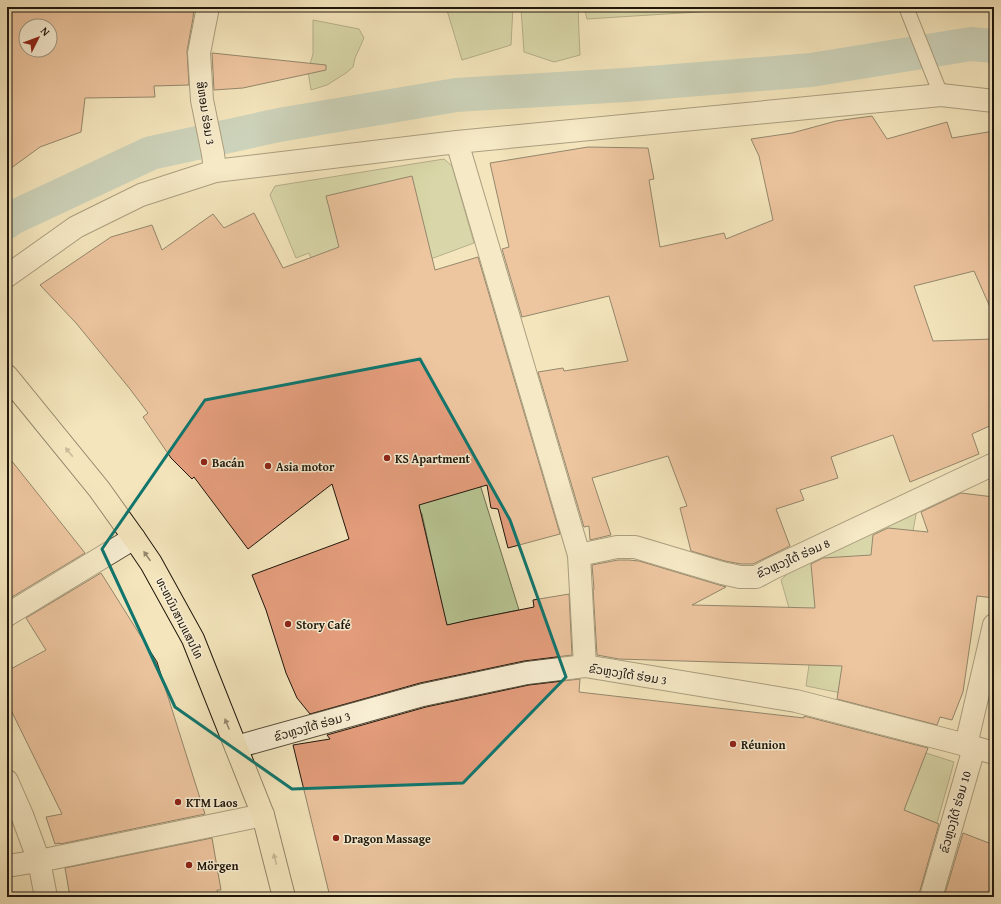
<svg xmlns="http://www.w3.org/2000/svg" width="1001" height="904" viewBox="0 0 1001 904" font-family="'Gentium Book Plus','Noto Sans Lao',serif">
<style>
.green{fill:#b8c593;stroke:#6b6e50}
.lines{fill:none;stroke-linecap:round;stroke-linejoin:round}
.canal{stroke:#9ebdb8;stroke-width:34}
.building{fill:#e59e7d;stroke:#1e160c;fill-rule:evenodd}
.service-casing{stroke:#544a38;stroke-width:16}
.minor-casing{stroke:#544a38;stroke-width:24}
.trunk-casing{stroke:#1e160c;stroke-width:24}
.service{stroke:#f8eed3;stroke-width:14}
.minor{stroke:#f8eed3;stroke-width:22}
.trunk{stroke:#f4e5bc;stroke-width:22}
.oneway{fill:#94886d}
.marked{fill:none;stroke:#0f766e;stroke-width:3;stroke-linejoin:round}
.poi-dot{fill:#8f2418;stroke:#f8eed3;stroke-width:1.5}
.labels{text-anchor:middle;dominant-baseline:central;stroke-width:3;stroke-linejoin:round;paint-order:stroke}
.street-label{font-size:12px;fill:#1e160c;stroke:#f8eed3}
.poi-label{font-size:12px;font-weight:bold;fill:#1e160c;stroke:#f8eed3;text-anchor:start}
</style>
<rect width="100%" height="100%" fill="#f4e5bc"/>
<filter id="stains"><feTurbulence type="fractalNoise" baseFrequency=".005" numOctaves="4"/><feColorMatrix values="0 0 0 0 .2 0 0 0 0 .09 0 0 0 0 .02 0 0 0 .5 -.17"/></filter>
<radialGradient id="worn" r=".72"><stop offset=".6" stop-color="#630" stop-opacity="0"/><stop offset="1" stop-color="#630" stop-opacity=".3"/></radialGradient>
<!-- green -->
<g class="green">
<polygon points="446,7 513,7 511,45 462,60"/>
<polygon points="522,7 578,7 579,33 580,55 554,62 524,52 521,8"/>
<polygon points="584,7 776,7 587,19"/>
<polygon points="313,20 359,29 364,38 355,58 353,67 346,73 327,85 311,90 308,71 313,54"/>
<polygon points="444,159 452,166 474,243 328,297 309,253 296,258 270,195 275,186"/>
<polygon points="451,391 519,610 469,620 407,635 395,602 439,591 422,514 417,506"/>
<polygon points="917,509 911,542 886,702 806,686 809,665 789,608 781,580 794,567"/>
<polygon points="926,753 954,762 937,823 873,798"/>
</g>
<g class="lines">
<!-- canal -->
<polyline class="canal" points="7,222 10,219 151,153 279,125 456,95 625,85 811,70 971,44 994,46"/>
</g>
<!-- building -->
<g class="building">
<path d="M7 7H194L193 18 187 51 189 85 154 86 155 97 85 98 81 132 40 147 7 171ZM26 26H50V50H26Z"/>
<polygon points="212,53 326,65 326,70 243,88 214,90"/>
<polygon points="872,116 887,139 947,122 952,138 994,131 994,316 974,271 914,286 933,341 994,339 994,424 972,434 979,454 910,482 893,435 831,457 838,478 800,490 804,500 776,509 790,546 753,564 741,564 725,561 691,551 680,508 687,506 668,456 592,478 611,535 590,540 589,526 584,527 538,372 563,368 564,371 628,361 609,296 522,317 502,249 509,247 490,163 588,147 648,148 654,179 649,180 660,247 724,233 726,239 773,220 759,156 751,139 792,133 836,121"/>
<polygon points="412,176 435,270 478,257 560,534 508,548 498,509 491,508 487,485 419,505 447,625 469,620 534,607 533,600 569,594 572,655 524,661 420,683 310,714 297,698 286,673 266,610 252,575 349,539 332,484 248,549 194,477 192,479 171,458 143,417 148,413 130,389 76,323 40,285 111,237 152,225 162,250 213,214 224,228 254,213 283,268 339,247 326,196"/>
<polygon points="7,455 85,553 12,597 7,591"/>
<polygon points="961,493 994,497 994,598 977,596 963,692 952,720 940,717 937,725 837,699 842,666 619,659 597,655 593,589 594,589 592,565 618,560 629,560 639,561 726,587 692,605 815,608 811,564 823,558 871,555 873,535 888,528 928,532 921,512"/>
<polygon points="101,573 157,662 205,814 60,844 60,843 55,844 46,817 62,814 7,702 7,671 46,650 26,618"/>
<polygon points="580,679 579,692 804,718 804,716 928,748 904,810 939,824 919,894 919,897 330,897 293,745 330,739 327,735 426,707 529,685"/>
<polygon points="963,833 994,845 994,897 944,897"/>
<polygon points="212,838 221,890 217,890 219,897 70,897 65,868"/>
</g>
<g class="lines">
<!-- service casing -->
<g class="service-casing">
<polyline id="service" points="906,7 941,95"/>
</g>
<!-- minor casing -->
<g class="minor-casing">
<g id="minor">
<polyline points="208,7 199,53 202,100 213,154 215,171"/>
<polyline points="457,142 579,555 585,666"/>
<polyline points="7,276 76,227 141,195 215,171 457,142 941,95 994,101"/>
<polyline points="579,555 617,547 635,547 722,573 740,577 756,577 771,569 994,464"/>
<polyline points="7,615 134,538"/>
<polyline points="966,745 994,625"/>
<polyline points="236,747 423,695 527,673 585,666 796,701 966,745 994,753"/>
<polyline points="7,781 22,815 39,861 46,897"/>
<polyline points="7,866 39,861 263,815"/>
<polyline points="931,897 974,748"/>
</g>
</g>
<!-- trunk casing -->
<g class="trunk-casing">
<polyline id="trunk" points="7,376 99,489 134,538 151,563 193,639 263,815 284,897"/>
</g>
<!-- service -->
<use href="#service" class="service"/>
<!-- minor -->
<use href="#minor" class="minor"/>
<!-- trunk -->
<use href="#trunk" class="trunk"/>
</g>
<!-- one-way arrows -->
<defs><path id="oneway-solid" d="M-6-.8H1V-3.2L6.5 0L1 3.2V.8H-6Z"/></defs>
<g class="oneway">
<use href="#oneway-solid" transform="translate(69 452) rotate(-129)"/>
<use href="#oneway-solid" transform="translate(147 556) rotate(-125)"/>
<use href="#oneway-solid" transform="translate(227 724) rotate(-112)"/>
<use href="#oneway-solid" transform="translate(275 859) rotate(-105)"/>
</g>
<!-- marked area -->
<path d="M0 0H1001V904H0ZM420 359 510 520 566 677 463 783 292 789 175 707 102 549 205 400Z" fill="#f4e5bc" fill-opacity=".55" fill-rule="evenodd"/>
<path class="marked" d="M420 359 510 520 566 677 463 783 292 789 175 707 102 549 205 400Z"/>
<!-- markers -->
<g class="poi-dot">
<circle cx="387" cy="458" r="4"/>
<circle cx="204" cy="462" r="4"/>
<circle cx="268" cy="466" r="4"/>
<circle cx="288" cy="624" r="4"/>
<circle cx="733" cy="744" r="4"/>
<circle cx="178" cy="802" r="4"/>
<circle cx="336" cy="838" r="4"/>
<circle cx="189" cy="865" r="4"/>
</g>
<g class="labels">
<!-- street labels -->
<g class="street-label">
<text transform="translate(206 113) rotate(81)">ສີຫອມ ຮ່ອມ 3</text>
<text transform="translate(793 558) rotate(-24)">ຂົວຫຼວງໃຕ້ ຮ່ອມ 8</text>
<text transform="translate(180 618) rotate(63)">ທະຫນົນສາມແສນໄທ</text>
<text transform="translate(628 674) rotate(9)">ຂົວຫຼວງໃຕ້ ຮ່ອມ 3</text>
<text transform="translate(312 726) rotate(-16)">ຂົວຫຼວງໃຕ້ ຮ່ອມ 3</text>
<text transform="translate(955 812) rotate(-74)">ຂົວຫຼວງໃຕ້ ຮ່ອມ 10</text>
</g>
<!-- poi labels -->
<g class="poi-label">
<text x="395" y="458">KS Apartment</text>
<text x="212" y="462">Bacán</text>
<text x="276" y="466">Asia motor</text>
<text x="296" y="624">Story Café</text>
<text x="741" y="744">Réunion</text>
<text x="186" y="802">KTM Laos</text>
<text x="344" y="838">Dragon Massage</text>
<text x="197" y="865">Mörgen</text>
</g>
</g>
<!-- margin -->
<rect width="1001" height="904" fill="none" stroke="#f4e5bc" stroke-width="24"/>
<rect x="8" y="8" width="985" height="888" fill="none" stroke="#1e160c" stroke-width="2"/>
<rect x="12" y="12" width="977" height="880" fill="none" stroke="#1e160c"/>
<!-- north arrow -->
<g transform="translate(38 38) rotate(48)"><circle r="19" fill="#f8eed3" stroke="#a19883"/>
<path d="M0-3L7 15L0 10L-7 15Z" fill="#8f2418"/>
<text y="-6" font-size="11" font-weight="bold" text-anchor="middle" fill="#1e160c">N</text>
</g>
<rect width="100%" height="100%" filter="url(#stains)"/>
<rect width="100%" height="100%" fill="url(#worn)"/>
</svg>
